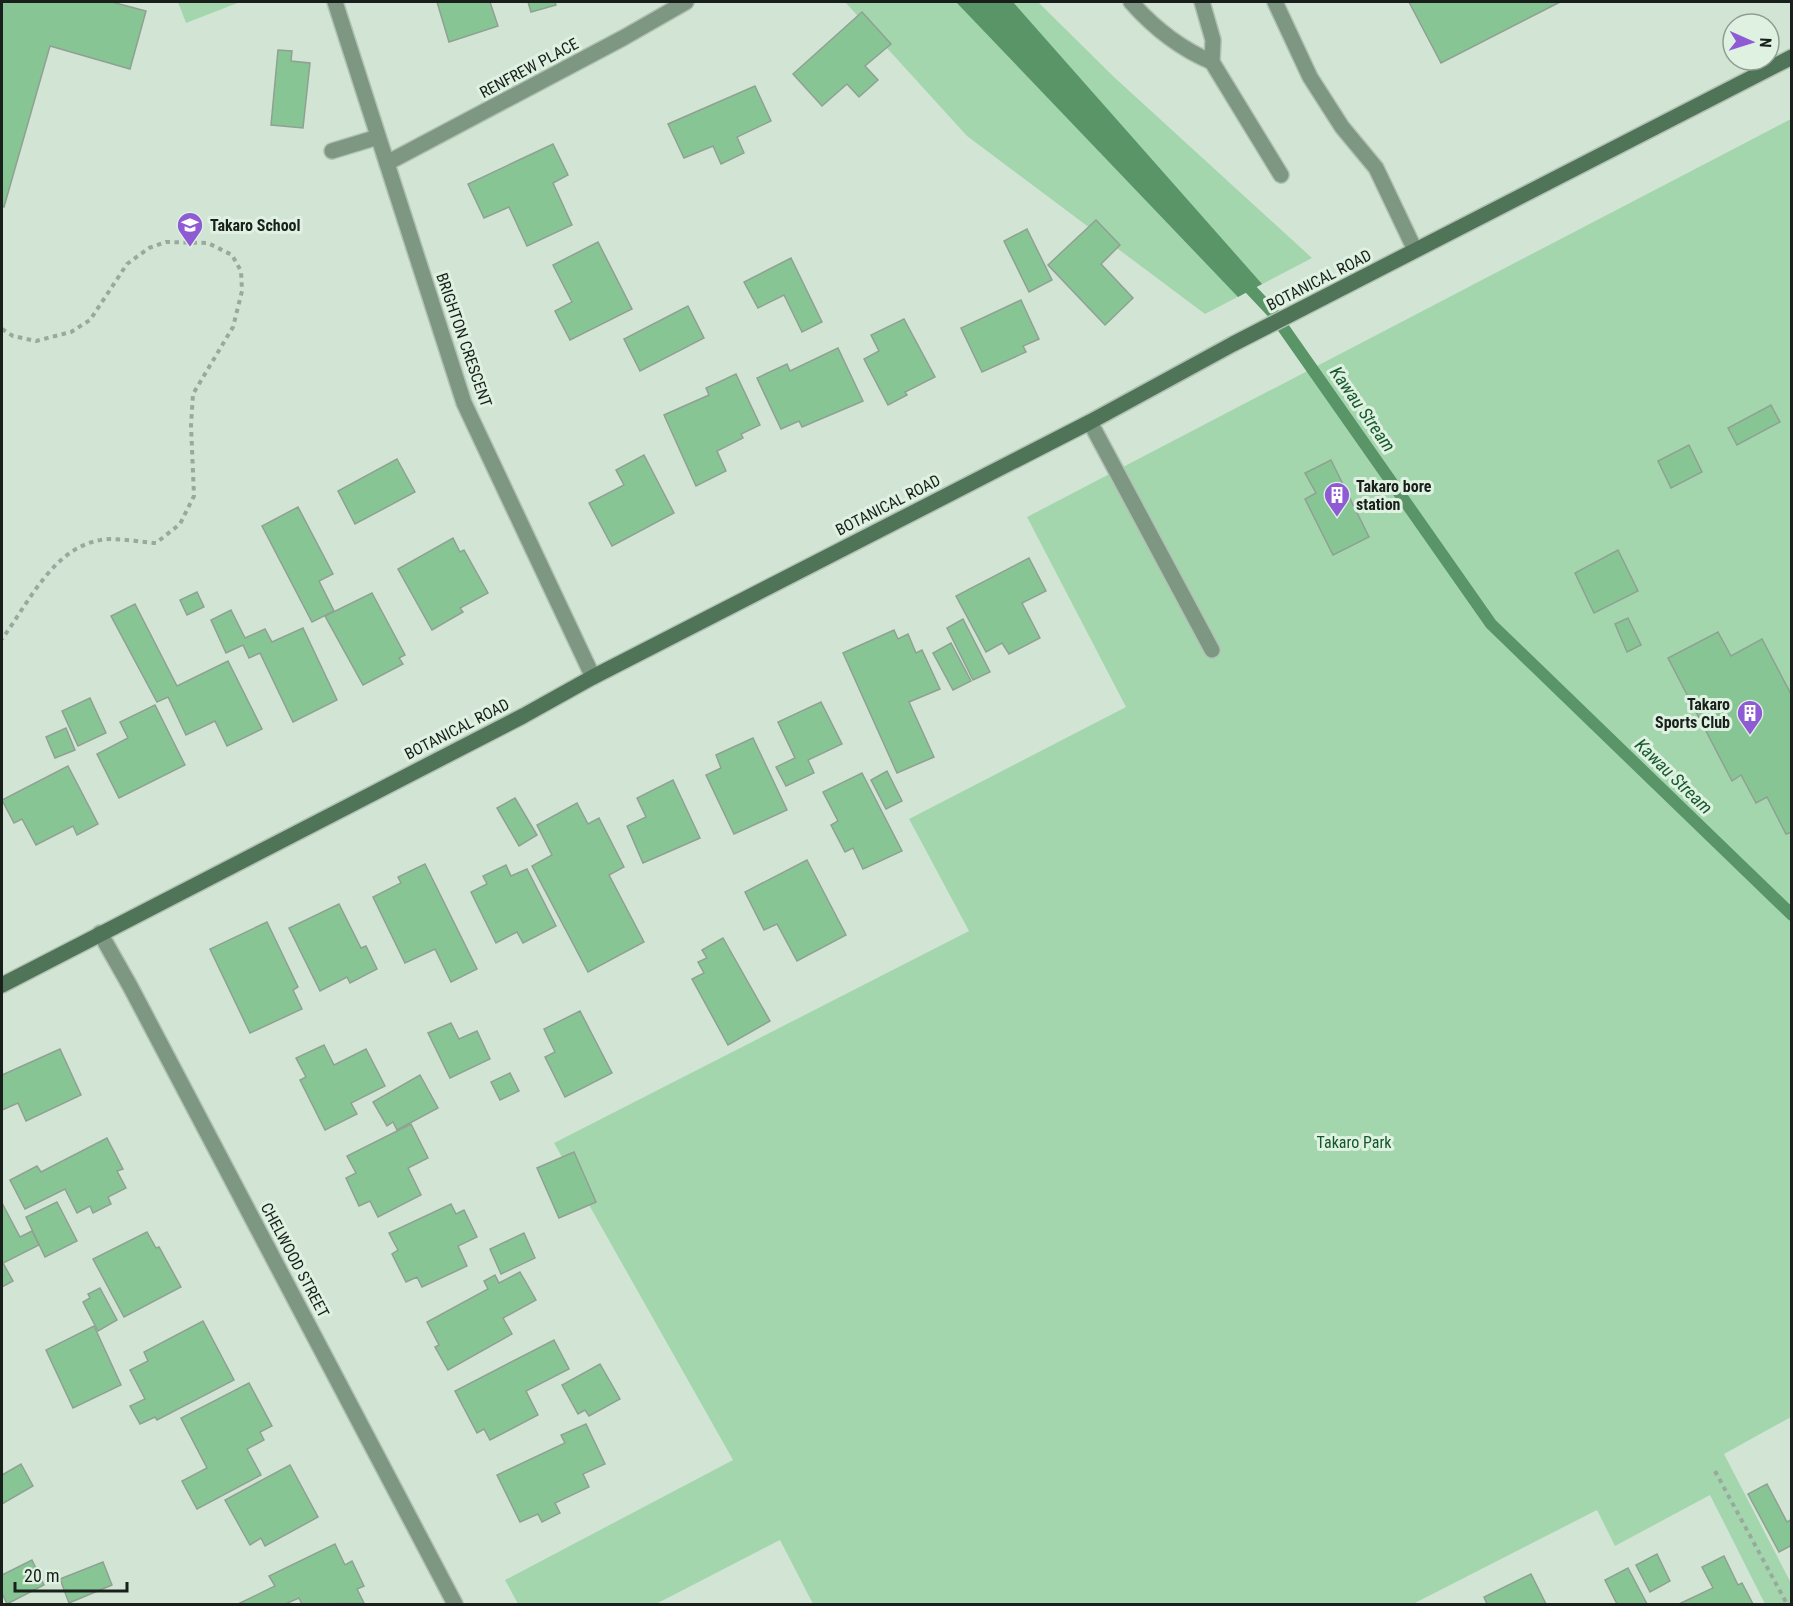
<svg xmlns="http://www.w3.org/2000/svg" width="1793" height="1606" viewBox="0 0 1793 1606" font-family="'Roboto Condensed',sans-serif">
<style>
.green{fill:#a4d6ae}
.water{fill:#599567}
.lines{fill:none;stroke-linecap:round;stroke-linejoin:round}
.stream{stroke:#599567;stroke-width:12}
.building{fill:#88c595;stroke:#8fa192;stroke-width:1.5}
.lane-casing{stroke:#b1c2b4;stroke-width:18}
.street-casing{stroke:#b1c2b4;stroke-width:18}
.secondary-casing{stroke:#b1c2b4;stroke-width:18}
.path{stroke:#9aa99d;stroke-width:4;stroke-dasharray:4.5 4.5;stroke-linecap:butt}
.lane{stroke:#7e9782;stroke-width:15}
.street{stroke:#7e9782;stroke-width:15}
.secondary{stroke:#4f7457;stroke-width:15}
.labels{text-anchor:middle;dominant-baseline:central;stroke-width:6;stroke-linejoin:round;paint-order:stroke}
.street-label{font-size:16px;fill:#19201b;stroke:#dff2e2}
.poi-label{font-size:16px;font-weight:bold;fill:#19201b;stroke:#dff2e2;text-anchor:start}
.park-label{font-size:16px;fill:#14572a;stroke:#dff2e2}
.water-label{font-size:18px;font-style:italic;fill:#185a2d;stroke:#dff2e2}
</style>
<rect width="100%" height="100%" fill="#d2e5d5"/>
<!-- green -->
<g class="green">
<polygon points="178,2 240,2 186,23"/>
<polygon points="845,2 1038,2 1114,77 1312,258 1205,314 967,136"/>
<polygon points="1791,119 1791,1417 1724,1454 1791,1583 1791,1604 1765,1604 1710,1495 1615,1546 1597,1510 1413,1604 813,1604 780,1540 656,1604 518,1604 505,1580 733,1460 554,1143 969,931 909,819 1126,707 1027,517"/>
</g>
<!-- water -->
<polygon class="water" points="956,2 1013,2 1262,284 1238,297"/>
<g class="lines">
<!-- stream -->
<polyline class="stream" points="1241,279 1273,313 1491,624 1792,915"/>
</g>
<!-- building -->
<g class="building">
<polygon points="2,2 112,2 146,11 130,69 50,46 4,207 2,206"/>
<polygon points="437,2 490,2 498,26 449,42"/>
<polygon points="528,2 555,2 556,5 531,12"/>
<polygon points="1409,2 1560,2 1441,63"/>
<polygon points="862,12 891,44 865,66 878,80 859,97 847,84 822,106 793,74"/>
<polygon points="278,50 292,51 291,61 310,63 303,128 271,125"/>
<polygon points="755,86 771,121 737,137 744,153 721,164 713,146 684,158 668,124"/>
<polygon points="553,144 568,175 553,183 572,225 527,246 509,207 484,218 468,184"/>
<polygon points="1096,220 1120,245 1101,264 1133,298 1105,325 1048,265"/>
<polygon points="1027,229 1052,280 1029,292 1004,241"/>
<polygon points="598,242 632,309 570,340 555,311 572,302 553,265"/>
<polygon points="791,258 822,322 802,332 784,295 758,308 744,282"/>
<polygon points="1021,300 1039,339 1023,346 1026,352 982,372 961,328"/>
<polygon points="688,306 704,338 640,371 624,339"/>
<polygon points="904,319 935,377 905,392 907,395 888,405 864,359 879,351 871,335"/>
<polygon points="838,348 863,401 802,427 799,421 781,429 757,378 787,364 790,371"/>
<polygon points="736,374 760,425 741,434 743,438 717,451 726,471 696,486 664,415 709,395 706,388"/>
<polygon points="1771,405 1780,422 1737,445 1728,428"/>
<polygon points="1689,445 1702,472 1671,488 1658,461"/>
<polygon points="644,455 674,513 612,546 589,503 624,485 616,470"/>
<polygon points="397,459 415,492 355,524 338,491"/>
<polygon points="1331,460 1369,537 1333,555 1305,499 1316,493 1305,473"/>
<polygon points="298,507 333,574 319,581 334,611 312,622 262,526"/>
<polygon points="453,538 460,552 464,550 488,593 460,608 463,612 432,630 398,569"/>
<polygon points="1618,550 1638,591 1594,613 1575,573"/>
<polygon points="1029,558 1046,591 1022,603 1040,638 1009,654 1002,643 986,652 956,596"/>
<polygon points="197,592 204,607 187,615 180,600"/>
<polygon points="372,593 405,655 399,658 403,664 363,685 325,616"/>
<polygon points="135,604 177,686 228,661 262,729 227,746 215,721 186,735 168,697 157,702 111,616"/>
<polygon points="231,610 245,638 265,629 272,642 303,628 337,700 293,722 260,653 249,658 243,645 226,653 211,620"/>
<polygon points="1628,618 1641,645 1627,652 1615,624"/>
<polygon points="963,619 990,672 973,680 947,628"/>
<polygon points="894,630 898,639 908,634 916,653 922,650 940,689 909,702 934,757 897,773 843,653"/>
<polygon points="1718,632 1731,656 1762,639 1792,696 1792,832 1786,834 1767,797 1756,803 1741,775 1732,781 1668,658"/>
<polygon points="951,643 971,681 953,690 933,653"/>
<polygon points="90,698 106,733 78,746 62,711"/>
<polygon points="821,702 842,744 808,760 814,773 786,786 776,767 795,758 778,722"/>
<polygon points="155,705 185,765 119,798 97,754 128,738 120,722"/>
<polygon points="66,728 75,750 55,758 46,737"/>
<polygon points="753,738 787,810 734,834 706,775 721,768 716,755"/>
<polygon points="68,766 98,824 77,835 73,826 36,845 22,819 14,823 2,800"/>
<polygon points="887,771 902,801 886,809 871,780"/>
<polygon points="862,773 902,851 863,869 853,848 845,852 831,825 838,821 823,792"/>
<polygon points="673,780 700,838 643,863 627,826 646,817 637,798"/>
<polygon points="515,798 537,835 519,846 497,808"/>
<polygon points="577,803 588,824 599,818 624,867 609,875 644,942 588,972 532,866 552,855 537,825"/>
<polygon points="807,860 846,935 797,961 777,924 764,930 745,892"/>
<polygon points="425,864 477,969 451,982 435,949 405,963 373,897 401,883 398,877"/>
<polygon points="506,865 511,876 527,869 556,926 523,943 517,932 496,943 471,892 487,884 483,876"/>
<polygon points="339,904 361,948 366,946 377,969 350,983 347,977 320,991 289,928"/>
<polygon points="267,922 298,987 293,990 302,1009 250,1033 210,949"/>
<polygon points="723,938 770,1021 728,1045 692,979 704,973 698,962 707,958 702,950"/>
<polygon points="580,1011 612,1073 565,1097 545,1057 555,1052 544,1029"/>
<polygon points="451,1023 459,1039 477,1031 490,1059 450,1078 428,1033"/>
<polygon points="324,1045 334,1065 366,1049 385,1086 351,1103 357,1114 325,1130 300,1080 306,1077 296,1058"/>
<polygon points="60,1049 81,1095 26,1121 18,1103 2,1110 2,1075"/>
<polygon points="510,1073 519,1091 500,1100 491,1082"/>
<polygon points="420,1075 438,1108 397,1130 393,1122 387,1126 373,1102"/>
<polygon points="411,1124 428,1158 408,1168 421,1195 378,1217 370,1201 359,1206 346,1178 356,1173 347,1156"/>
<polygon points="107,1138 123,1169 117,1171 126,1188 108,1197 111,1204 93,1213 90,1206 77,1213 65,1189 25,1209 10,1180 37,1166 41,1172"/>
<polygon points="574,1152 596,1202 559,1218 537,1168"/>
<polygon points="57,1202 77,1241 45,1257 26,1217"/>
<polygon points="2,1203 20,1237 32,1231 39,1245 3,1263 13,1281 2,1287"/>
<polygon points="451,1204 456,1214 464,1210 477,1237 458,1246 467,1266 422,1287 417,1277 406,1282 392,1254 398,1250 389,1233"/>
<polygon points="147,1232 156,1248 159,1247 181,1287 124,1317 93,1259"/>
<polygon points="524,1233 535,1258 501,1274 490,1249"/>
<polygon points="520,1272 536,1300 503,1318 512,1334 448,1370 435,1347 439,1345 427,1322 488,1289 484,1281 495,1275 499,1283"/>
<polygon points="100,1288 117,1320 98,1331 83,1302 90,1298 88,1294"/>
<polygon points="203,1321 234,1380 157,1420 155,1417 140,1424 130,1406 145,1399 130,1370 148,1361 144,1352"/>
<polygon points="94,1326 121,1385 73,1408 46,1350"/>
<polygon points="554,1340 569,1369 526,1391 538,1415 490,1440 484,1429 477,1433 455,1391"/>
<polygon points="600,1364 620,1399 589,1416 585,1410 578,1414 562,1385"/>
<polygon points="249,1383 272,1426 260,1432 264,1440 247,1449 261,1475 197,1509 182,1481 207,1468 181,1418"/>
<polygon points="586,1424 605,1464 583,1474 589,1487 555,1503 560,1513 542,1522 538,1514 520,1522 497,1475 565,1443 561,1435"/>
<polygon points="21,1464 33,1486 2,1504 2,1475"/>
<polygon points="290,1465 318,1517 265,1546 261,1538 250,1545 225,1500"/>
<polygon points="1767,1484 1787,1522 1792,1519 1792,1545 1779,1552 1748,1494"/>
<polygon points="335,1544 345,1565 352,1561 364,1586 357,1589 364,1603 302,1604 299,1598 285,1604 238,1604 275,1586 269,1576"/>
<polygon points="1657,1554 1670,1581 1650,1592 1636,1565"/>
<polygon points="1724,1556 1738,1585 1742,1583 1753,1604 1679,1604 1713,1588 1702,1567"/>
<polygon points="32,1560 44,1585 7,1604 2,1593 2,1575"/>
<polygon points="103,1562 112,1585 69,1603 60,1579"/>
<polygon points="1628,1568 1647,1604 1617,1604 1605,1580"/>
<polygon points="1531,1574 1546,1604 1487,1604 1484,1597"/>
</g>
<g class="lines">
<!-- lane casing -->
<g class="lane-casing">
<g id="lane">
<path d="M1131 2C1154 28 1181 49 1212 62"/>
<polyline points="1202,2 1213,40 1212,62 1281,175"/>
<polyline points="1275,2 1310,77 1342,127 1376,168 1415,250"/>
<polyline points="332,151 378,137"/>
<polyline points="1090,422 1212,650"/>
</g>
</g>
<!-- street casing -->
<g class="street-casing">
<g id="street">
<polyline points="335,2 464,403 593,677"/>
<polyline points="387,163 623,38 686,2"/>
<polyline points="100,933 130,986 455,1604"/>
</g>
</g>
<!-- secondary casing -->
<g class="secondary-casing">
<polyline id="secondary" points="2,985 523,716 593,677 1090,422 1233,344 1792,57"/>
</g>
<!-- path -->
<g class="path">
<path d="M2 329 13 336 36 341 71 332 90 320 127 264 149 248 166 242 208 243 232 255 241 271 242 291 233 327 193 394 191 425 194 496 180 524 156 543C141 542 125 539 110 539 56 541 30 601 2 639"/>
<polyline points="1715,1471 1787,1604"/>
</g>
<!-- lane -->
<use href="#lane" class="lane"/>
<!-- street -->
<use href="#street" class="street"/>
<!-- secondary -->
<use href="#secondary" class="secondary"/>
</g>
<!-- icons -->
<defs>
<g id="school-pin" transform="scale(1.35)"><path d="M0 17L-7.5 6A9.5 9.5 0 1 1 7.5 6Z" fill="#8e5bd4" stroke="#dff2e2"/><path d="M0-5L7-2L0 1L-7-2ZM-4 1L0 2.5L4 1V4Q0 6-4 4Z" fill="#fff"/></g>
<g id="building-pin" transform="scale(1.35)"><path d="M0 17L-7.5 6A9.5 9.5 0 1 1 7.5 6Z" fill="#8e5bd4" stroke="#dff2e2"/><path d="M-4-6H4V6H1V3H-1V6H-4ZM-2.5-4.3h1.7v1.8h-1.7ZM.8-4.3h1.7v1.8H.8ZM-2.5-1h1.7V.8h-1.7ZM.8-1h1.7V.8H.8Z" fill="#fff"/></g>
</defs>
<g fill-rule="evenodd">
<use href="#school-pin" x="190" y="225"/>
<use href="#building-pin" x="1337" y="495"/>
<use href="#building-pin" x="1750" y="713"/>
</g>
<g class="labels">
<!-- street labels -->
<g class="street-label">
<text transform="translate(529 68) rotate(-28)">RENFREW PLACE</text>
<text transform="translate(1319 280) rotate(-27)">BOTANICAL ROAD</text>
<text transform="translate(464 340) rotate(71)">BRIGHTON CRESCENT</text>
<text transform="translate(888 505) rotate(-27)">BOTANICAL ROAD</text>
<text transform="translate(457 729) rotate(-27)">BOTANICAL ROAD</text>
<text transform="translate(295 1260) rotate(62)">CHELWOOD STREET</text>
</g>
<!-- poi labels -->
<g class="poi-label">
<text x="210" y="225">Takaro School</text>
<text x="1356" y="486">Takaro bore<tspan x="1356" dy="18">station</tspan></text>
<text x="1730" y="704" text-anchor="end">Takaro<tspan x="1730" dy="18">Sports Club</tspan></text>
</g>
<!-- park labels -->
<g class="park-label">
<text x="1354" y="1142">Takaro Park</text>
</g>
<!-- water labels -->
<g class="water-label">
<text transform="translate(1363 409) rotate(55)">Kawau Stream</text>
<text transform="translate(1674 776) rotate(44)">Kawau Stream</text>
</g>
</g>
<!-- border -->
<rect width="1793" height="1606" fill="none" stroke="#19201b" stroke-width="6"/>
<!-- north arrow -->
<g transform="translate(1751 42) rotate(93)"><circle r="28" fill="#dff2e2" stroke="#909e92" stroke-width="1.5"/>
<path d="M0-4.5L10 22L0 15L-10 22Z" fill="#8e5bd4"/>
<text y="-9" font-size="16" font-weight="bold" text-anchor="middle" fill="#19201b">N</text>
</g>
<!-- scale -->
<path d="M15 1582v9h112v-9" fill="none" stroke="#19201b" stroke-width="3"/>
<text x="24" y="1582" font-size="18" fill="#19201b" stroke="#dff2e2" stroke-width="4.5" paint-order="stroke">20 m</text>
</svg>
